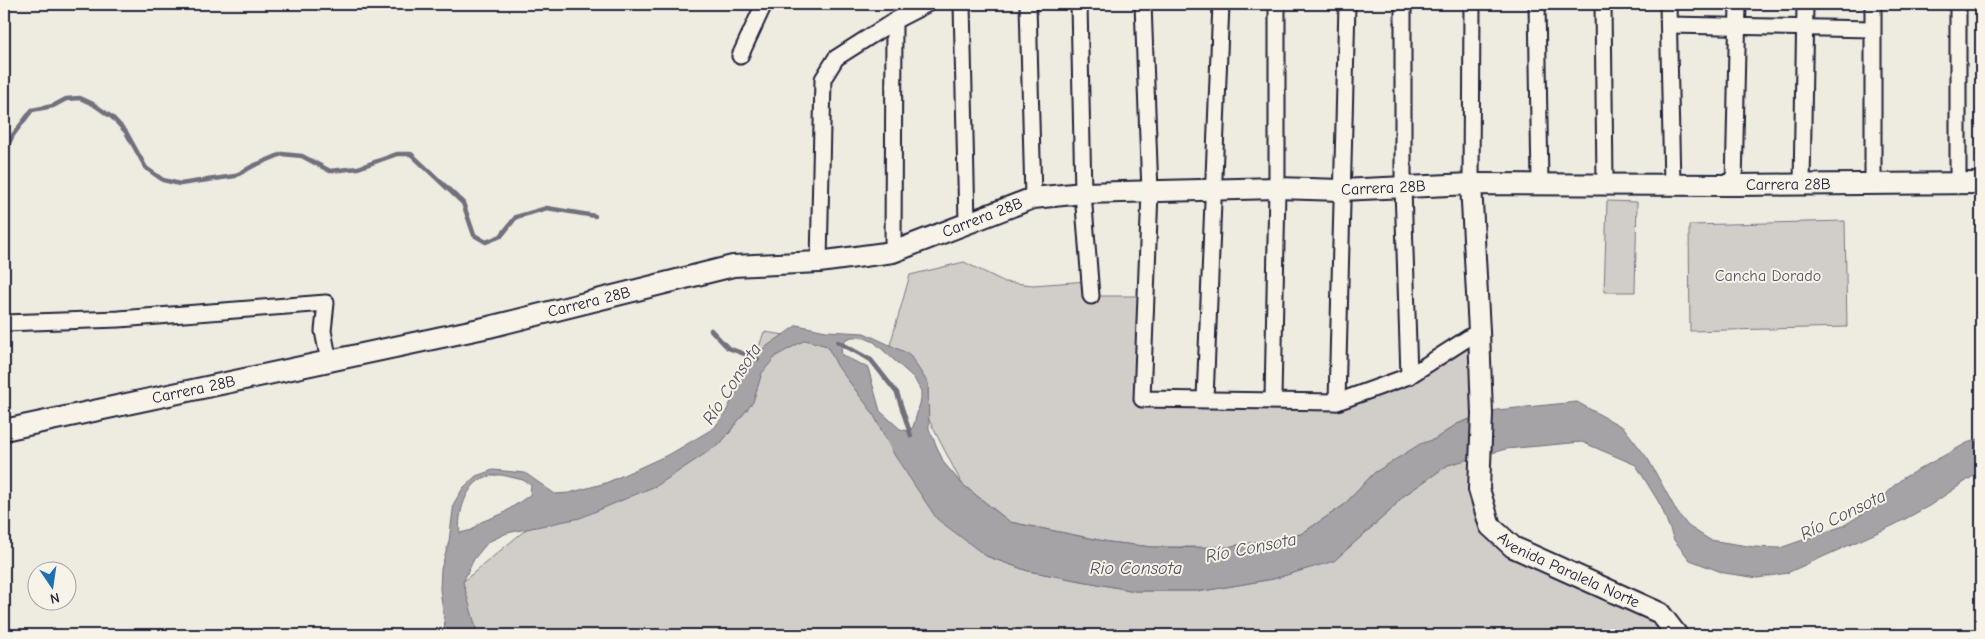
<svg xmlns="http://www.w3.org/2000/svg" width="1985" height="639" viewBox="0 0 1985 639" font-family="'Comic Neue',sans-serif">
<style>
.green{fill:#d1cdc9;stroke:#7a7882}
.water{fill:#a6a3a6;stroke:#716f7b;fill-rule:evenodd}
.lines{fill:none;stroke-linecap:round;stroke-linejoin:round}
.stream{stroke:#716f7b;stroke-width:4.5}
.street-casing{stroke:#22223b;stroke-width:19}
.secondary-casing{stroke:#22223b;stroke-width:24}
.street{stroke:#f7f3e8;stroke-width:15}
.secondary{stroke:#f7f3e8;stroke-width:20}
.labels{text-anchor:middle;dominant-baseline:central;stroke-width:4;stroke-linejoin:round;paint-order:stroke}
.street-label{font-size:16px;fill:#22223b;stroke:#f7f3e8}
.park-label{font-size:16px;fill:#575566;stroke:#f7f3e8}
.water-label{font-size:18px;font-style:italic;fill:#504f60;stroke:#f7f3e8}
</style>
<rect width="100%" height="100%" fill="#eeebe1"/>
<filter id="ink" filterUnits="userSpaceOnUse"><feTurbulence type="fractalNoise" baseFrequency=".02" numOctaves="2"/><feDisplacementMap in="SourceGraphic" scale="10" xChannelSelector="R" yChannelSelector="G"/><feConvolveMatrix kernelMatrix="1 2 1 2 8 2 1 2 1" color-interpolation-filters="sRGB"/></filter>
<g filter="url(#ink)">
<!-- green -->
<g class="green">
<polygon points="1607,201 1637,202 1635,292 1604,292"/>
<polygon points="1845,221 1847,327 1690,331 1689,225"/>
<polygon points="964,262 1005,282 1033,285 1088,281 1091,296 1146,296 1142,398 1337,402 1409,376 1479,331 1482,414 1457,424 1435,439 1374,473 1344,505 1301,534 1227,547 1152,547 1109,542 1010,522 962,484 928,418 928,383 890,345 910,275"/>
<polygon points="764,332 827,341 986,556 1028,571 1135,591 1203,591 1273,579 1334,560 1391,510 1402,497 1448,465 1480,455 1490,526 1660,613 1677,635 444,635 448,594 559,502 730,433"/>
</g>
<!-- water -->
<path class="water" d="M797 325 826 331 864 333 909 354 928 383 929 429 944 463 962 484 1010 522 1109 542 1152 547 1222 548 1301 534 1344 505 1374 473 1420 444 1435 439 1457 424 1497 410 1577 402 1624 428 1648 459 1677 512 1688 526 1710 540 1754 547 1780 548 1843 526 1883 501 1889 490 1903 478 1967 443 1981 438V471L1929 506 1894 525 1787 573 1758 578 1724 573 1690 560 1674 540 1661 506 1636 465 1582 442 1506 449 1448 465 1402 497 1391 510 1334 561 1273 579 1203 591H1135L1028 571 986 556 937 519 895 456 872 412 838 367 827 346 805 340 776 356 762 373 753 402 721 443 658 485 580 518 507 533 488 542 474 559 463 582 478 635H446L440 589 441 569 449 541 454 503 463 488 476 476 493 470 525 473 555 494 569 493 606 483 672 453 714 428 725 414 753 356ZM852 337 865 338 874 342 914 378 921 391V400L913 427 908 431 900 429 880 411 868 368 842 355 841 348 846 339ZM502 475 523 480 531 485 530 495 502 514 481 522 472 530 460 533C457 515 466 483 486 477 491 475 497 475 502 475Z"/>
<g class="lines">
<!-- stream -->
<g class="stream">
<polyline points="4,153 13,135 32,110 53,106 66,99 80,98 93,104 113,118 126,132 146,168 163,180 180,184 235,176 253,166 282,154 302,156 330,171 358,168 397,154 411,154 463,203 474,235 486,242 501,236 516,217 547,208 595,216"/>
<polyline points="1981,210 1981,222"/>
<polyline points="711,330 728,348 758,359"/>
<polyline points="838,342 871,360 897,393 911,436"/>
</g>
<!-- street casing -->
<g class="street-casing">
<g id="street">
<polyline points="962,4 967,224"/>
<polyline points="1028,4 1033,198"/>
<polyline points="1079,4 1083,193 1091,296"/>
<polyline points="1143,4 1150,192 1142,399 1337,402 1409,376 1479,331"/>
<polyline points="1403,4 1403,188 1409,376"/>
<polyline points="1537,4 1540,183"/>
<polyline points="1603,4 1605,183"/>
<polyline points="1668,4 1672,184"/>
<polyline points="1669,25 1872,29"/>
<polyline points="740,56 764,4"/>
<polyline points="1471,184 1472,4"/>
<polyline points="1802,184 1805,4"/>
<polyline points="1958,184 1958,4"/>
<polyline points="1734,185 1738,4"/>
<polyline points="1873,185 1873,4"/>
<polyline points="893,252 894,21"/>
<polyline points="819,262 823,79 836,58 894,21 927,4"/>
<polyline points="4,323 119,319 326,303 323,331 329,361"/>
<polyline points="1205,399 1221,4"/>
<polyline points="1273,400 1277,188 1277,4"/>
<polyline points="1337,402 1347,4"/>
</g>
</g>
<!-- secondary casing -->
<g class="secondary-casing">
<g id="secondary">
<path id="s1" d="M1471 184 1479 331 1482 414 1479 489 1490 526 1513 547 1660 613 1677 635"/>
<path id="s2" d="M4 430 489 327 733 266 819 262 893 252 1033 198 1083 193 1277 188 1341 190 1471 184 1734 185 1981 183"/>
</g>
</g>
<!-- street -->
<use href="#street" class="street"/>
<!-- secondary -->
<use href="#secondary" class="secondary"/>
</g>
</g>
<g class="labels">
<!-- street labels -->
<g class="street-label">
<text stroke="none"><textPath href="#s2" startOffset="1814">Carrera 28B</textPath></text>
<text stroke="none"><textPath href="#s2" startOffset="1409">Carrera 28B</textPath></text>
<text stroke="none"><textPath href="#s2" startOffset="1004">Carrera 28B</textPath></text>
<text stroke="none"><textPath href="#s2" startOffset="599">Carrera 28B</textPath></text>
<text stroke="none"><textPath href="#s2" startOffset="194">Carrera 28B</textPath></text>
<text stroke="none"><textPath href="#s1" startOffset="435">Avenida Paralela Norte</textPath></text>
</g>
<!-- park labels -->
<g class="park-label">
<text x="1768" y="276">Cancha Dorado</text>
</g>
<!-- water labels -->
<g class="water-label">
<text transform="translate(732 384) rotate(-57)">Río Consota</text>
<text transform="translate(1843 515) rotate(-26)">Río Consota</text>
<text transform="translate(1251 548) rotate(-11)">Río Consota</text>
<text x="1136" y="568">Rio Consota</text>
</g>
</g>
<!-- margin -->
<rect width="1985" height="639" fill="none" stroke="#f7f3e8" stroke-width="20"/>
<rect x="10" y="10" width="1965" height="619" fill="none" stroke="#22223b" stroke-width="2" filter="url(#ink)"/>
<!-- north arrow -->
<g transform="translate(52 586) rotate(167)"><circle r="24" fill="#f7f3e8" stroke="#a29fa3"/>
<path d="M0-4L9 19L0 12L-9 19Z" fill="#1f6fb2"/>
<text y="-8" font-size="14" font-weight="bold" text-anchor="middle" fill="#22223b">N</text>
</g>
</svg>
